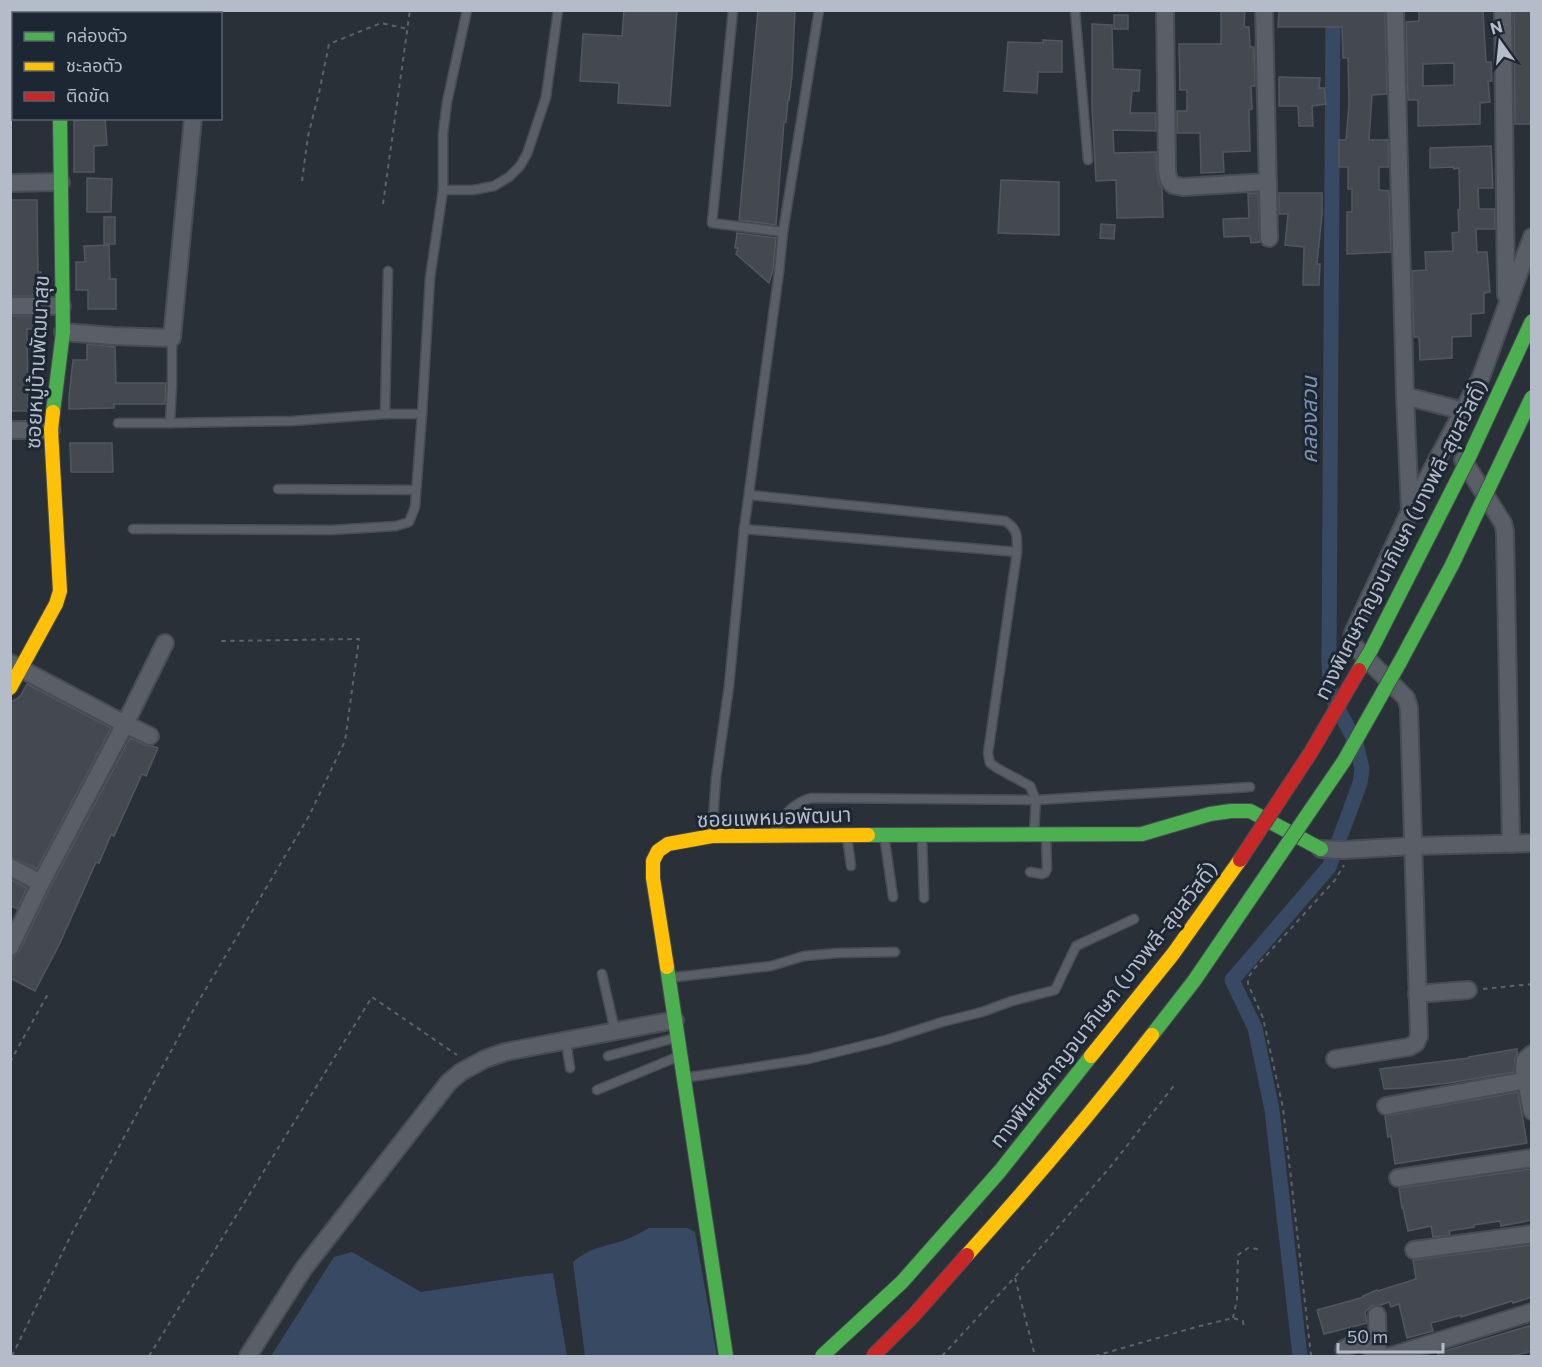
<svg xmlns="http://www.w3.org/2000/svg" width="1542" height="1367" viewBox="0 0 1542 1367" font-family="Commissioner,'Noto Sans Thai',sans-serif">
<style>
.water{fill:#384963}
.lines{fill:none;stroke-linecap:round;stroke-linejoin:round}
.canal{stroke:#384963;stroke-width:15}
.building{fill:#444950;stroke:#52575f;stroke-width:1.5;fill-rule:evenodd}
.lane-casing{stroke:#484c53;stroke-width:11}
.street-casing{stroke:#484c53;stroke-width:20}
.fast-casing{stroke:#484c53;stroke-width:16}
.slow-casing{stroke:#484c53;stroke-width:16}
.path{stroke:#5d636a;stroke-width:2;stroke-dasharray:4.5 4.5;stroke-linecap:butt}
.lane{stroke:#5a5e66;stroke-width:8}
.street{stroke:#5a5e66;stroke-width:16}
.fast{stroke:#4caf50;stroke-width:14}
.slow{stroke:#ffc107;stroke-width:14}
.fast-bridge-casing{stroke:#474c53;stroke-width:16;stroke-linecap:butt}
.slow-bridge-casing{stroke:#474c53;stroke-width:16;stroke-linecap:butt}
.jam-bridge-casing{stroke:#474c53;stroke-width:16;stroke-linecap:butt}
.fast-bridge{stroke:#4caf50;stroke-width:14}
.slow-bridge{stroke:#ffc107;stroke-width:14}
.jam-bridge{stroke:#c62828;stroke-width:14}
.labels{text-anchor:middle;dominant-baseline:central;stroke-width:6;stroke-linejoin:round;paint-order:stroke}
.street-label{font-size:21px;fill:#b4bcc9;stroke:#1d2633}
.water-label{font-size:22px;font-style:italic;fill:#7c92b1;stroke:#1d2633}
</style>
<rect width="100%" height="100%" fill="#2a3038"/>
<!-- water -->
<g class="water">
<path d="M649 1228H687L695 1232 717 1356H585L573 1262C589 1248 603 1247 622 1241 631 1238 640 1233 649 1228Z"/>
<polygon points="352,1252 421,1292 519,1277 553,1273 567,1356 271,1356 334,1257"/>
</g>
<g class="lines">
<!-- canal -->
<polyline class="canal" points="1300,1356 1272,1110 1255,1028 1232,980 1329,867 1360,783 1362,769 1356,743 1331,695 1329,662 1333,10"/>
</g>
<!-- building -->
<g class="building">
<polygon points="624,10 677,10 670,106 618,103 619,83 580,81 583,34 622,36"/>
<polygon points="758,10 795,10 792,76 789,100 788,100 786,122 784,122 776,225 739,220"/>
<polygon points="1221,10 1245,10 1244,27 1249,27 1250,47 1254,47 1255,86 1251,86 1252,109 1249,110 1250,151 1223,152 1224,172 1201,173 1200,133 1177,133 1177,111 1187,111 1187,90 1180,90 1179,44 1221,44"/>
<polygon points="1279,10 1385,10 1387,94 1372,95 1369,140 1388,140 1389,167 1379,167 1379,190 1389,191 1391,252 1347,254 1347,212 1352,212 1352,189 1348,189 1348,167 1339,167 1339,140 1346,140 1349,104 1348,58 1343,58 1342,27 1278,27"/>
<path d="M1419 10H1483L1486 62H1491L1492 81H1488L1490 102 1480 103V124L1418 126V100H1408L1406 22 1419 21ZM1454 63V85L1423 86V64Z"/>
<polygon points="1514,10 1531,10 1532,124 1515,124"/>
<rect x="1114" y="15" width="14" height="14"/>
<polygon points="1092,24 1112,25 1113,69 1140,70 1139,91 1132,91 1130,113 1156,113 1156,131 1113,130 1114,153 1156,152 1157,174 1159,183 1162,188 1163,217 1117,218 1116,180 1096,181 1092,107"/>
<polygon points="1043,40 1062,41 1062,72 1038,72 1037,93 1004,91 1008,42 1043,43"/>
<polygon points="1279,77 1320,78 1319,88 1324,88 1326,104 1312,106 1313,126 1299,126 1298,106 1279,106"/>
<polygon points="105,118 107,145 94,146 94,172 74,172 74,121"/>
<polygon points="1491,146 1493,188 1478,188 1479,209 1495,209 1495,229 1476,229 1477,252 1487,252 1490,292 1484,293 1484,313 1471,314 1471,336 1452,337 1452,358 1420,360 1419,337 1414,337 1412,271 1426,270 1425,252 1453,251 1452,233 1459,232 1458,210 1460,210 1459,168 1454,169 1454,167 1430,168 1430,148"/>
<polygon points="87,178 112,179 111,212 87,212"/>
<polygon points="1001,180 1059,182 1059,235 998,233"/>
<polygon points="1258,193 1260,242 1251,243 1250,236 1224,237 1223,219 1249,218 1248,194"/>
<polygon points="1279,193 1322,193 1322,214 1317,264 1320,264 1319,285 1303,285 1304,247 1285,245 1288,214 1279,214"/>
<polygon points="10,200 37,200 38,272 41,272 41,290 39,290 39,296 10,296"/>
<rect x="104" y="217" width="11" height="27"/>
<polygon points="1101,224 1115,225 1114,239 1100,238"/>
<polygon points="737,233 776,238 773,269 769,283 736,254 738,248 735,248"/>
<polygon points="109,245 110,279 116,279 116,309 88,309 88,290 76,290 76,262 85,262 84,246"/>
<polygon points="10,316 43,316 43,329 27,329 28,411 10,411"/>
<polygon points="87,344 115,347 116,383 166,383 165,404 114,404 114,408 69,409 69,397 73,360 87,360"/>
<polygon points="70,443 112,443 113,472 71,472"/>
<polygon points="27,684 111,728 37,869 10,857 10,704 12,701 17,699 21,695"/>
<polygon points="130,738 145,745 152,746 158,748 146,776 142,774 114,836 111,835 99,863 96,862 60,943 35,991 10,978 10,964 14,956 19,952 50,888"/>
<polygon points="10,879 27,888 17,909 10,905"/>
<polygon points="1517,1049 1517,1053 1515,1059 1514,1072 1449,1083 1406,1088 1384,1089 1380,1069 1469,1058 1469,1057"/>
<polygon points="1518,1092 1527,1143 1395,1164 1391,1136 1388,1137 1385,1116"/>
<polygon points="1531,1169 1532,1220 1501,1226 1500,1221 1474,1225 1474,1227 1449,1231 1450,1235 1433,1237 1431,1226 1408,1231 1403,1208 1402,1208 1399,1188"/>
<polygon points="1532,1245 1532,1297 1513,1303 1512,1301 1461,1317 1461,1315 1431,1323 1433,1331 1407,1338 1399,1304 1391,1307 1389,1302 1381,1305 1372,1306 1365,1312 1367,1323 1324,1334 1317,1310 1364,1297 1363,1296 1377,1290 1378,1291 1416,1279 1413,1260"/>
<polygon points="1532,1325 1532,1351 1513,1356 1438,1356 1438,1353"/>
</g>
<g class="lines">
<!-- lane casing -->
<g class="lane-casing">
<g id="lane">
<polyline points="733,10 712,223 783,232"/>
<polyline points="1075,10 1088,160"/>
<polyline points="10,61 14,61"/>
<polyline points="443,190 443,134 447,102 467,10"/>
<polyline points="385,414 388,271"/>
<polyline points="118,423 170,423 172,385 172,338"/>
<polyline points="170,423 292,421 385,414 422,414"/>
<polyline points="278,489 416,490"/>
<path d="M749 495 1005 521C1019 530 1017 537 1017 552L988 753 990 763 997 768 1030 786 1036 800 1034 833"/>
<polyline points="133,529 331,530 396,526 409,522 415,507 422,414 430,278 443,190 473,190 494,186 509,177 520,166 527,154 546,97 558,10"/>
<polyline points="744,529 1017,552"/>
<path d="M773 833C785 816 790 804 811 798L1036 800 1250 787"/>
<polyline points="712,834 716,778 729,686 744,529 779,272 783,232 819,10"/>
<polyline points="884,835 893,897"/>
<polyline points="922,836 924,898"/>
<polyline points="847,837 851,866"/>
<polyline points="1030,872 1042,874 1045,873 1047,869 1046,835"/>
<polyline points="602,974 615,1031"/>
<polyline points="668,978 771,966 804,956 838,953 895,952"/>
<polyline points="566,1041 570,1068"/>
<polyline points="608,1056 675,1038"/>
<polyline points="684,1078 808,1059 886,1040 942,1022 982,1012 1012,1001 1055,990 1076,946 1134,919"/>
<polyline points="597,1090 677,1057"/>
</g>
</g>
<!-- street casing -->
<g class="street-casing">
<g id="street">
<polyline points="1165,10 1167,172 1169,180 1173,185 1183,187 1268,182"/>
<polyline points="1264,10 1269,238"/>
<polyline points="1395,10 1405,396 1410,510"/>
<polyline points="1503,10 1506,295"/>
<polyline points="203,14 204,10"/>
<polyline points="10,183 61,182"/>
<polyline points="10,306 62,306"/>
<polyline points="63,332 113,336 172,338 193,118"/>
<polyline points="1405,396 1464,411"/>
<polyline points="10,430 51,430"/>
<polyline points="1463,460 1503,523 1505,532 1511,844"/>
<polyline points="10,663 125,724 41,883 10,947"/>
<polyline points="150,736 125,724 165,643"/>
<polyline points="1321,849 1343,850 1414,846 1532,843"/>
<polyline points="10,867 41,883"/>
<polyline points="1417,994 1468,990"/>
<polyline points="1532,1054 1525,1060 1524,1070 1532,1111"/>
<polyline points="1335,1059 1409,1047 1416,1043 1419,1036 1409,708 1406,698 1354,646 1352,639 1353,633 1410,511 1481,377 1532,237"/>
<polyline points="1386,1106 1527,1080"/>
<polyline points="1398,1178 1532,1158"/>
<polyline points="1414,1250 1532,1234"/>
<polyline points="1377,1315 1378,1356"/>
<path d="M1344 1349C1348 1347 1353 1344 1358 1343 1368 1341 1373 1355 1383 1356"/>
<polyline points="248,1356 304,1268 449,1082 461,1072 485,1059 505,1052 675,1020"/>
<polyline points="1391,1356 1532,1312"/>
</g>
</g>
<!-- fast casing -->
<g class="fast-casing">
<g id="fast">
<polyline points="59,10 59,14"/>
<polyline points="53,412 63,332 60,118"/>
<polyline points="868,835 1142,834 1210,814 1231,811 1250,811 1321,849"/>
<polyline points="667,967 726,1356"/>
</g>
</g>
<!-- slow casing -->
<g class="slow-casing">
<g id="slow">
<polyline points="10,688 56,604 60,591 51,430 53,412"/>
<polyline points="667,967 653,878 653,861 658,851 668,844 712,836 868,835"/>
</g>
</g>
<!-- path -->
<g class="path">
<polyline points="302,181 308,136 319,93 329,44 381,23 408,29"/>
<polyline points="383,204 410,10"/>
<polyline points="1483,989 1532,984"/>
<polyline points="10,1062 49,992"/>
<polyline points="1015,1278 1035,1356"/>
<polyline points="1233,1318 1237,1299 1238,1255 1248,1248 1259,1249"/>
<polyline points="1287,1355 1287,1356"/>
<polyline points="12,1356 72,1233 195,1007 309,816 345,741 359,639 220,641"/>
<polyline points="149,1356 372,997 457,1055"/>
<polyline points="942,1356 1015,1277 1111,1166 1176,1083"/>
<polyline points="1095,1356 1196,1327 1233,1318 1243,1321 1244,1329"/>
<polyline points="1311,1356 1283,1108 1263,1018 1248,984 1248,978 1253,970 1335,880 1344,865"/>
</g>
<!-- lane -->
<use href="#lane" class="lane"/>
<!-- street -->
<use href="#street" class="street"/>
<!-- fast -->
<use href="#fast" class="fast"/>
<!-- slow -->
<use href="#slow" class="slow"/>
<!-- fast-bridge casing -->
<g class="fast-bridge-casing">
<g id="fast-bridge">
<polyline points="1359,670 1371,650 1470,455 1532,321"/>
<polyline points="1152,1035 1194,981 1344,761 1400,662 1452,565 1532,397"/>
<polyline points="822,1356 902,1282 1000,1171 1091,1056"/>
</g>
</g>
<!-- slow-bridge casing -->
<g class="slow-bridge-casing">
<g id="slow-bridge">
<polyline points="1091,1056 1173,954 1240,860"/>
<path d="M967 1255C1031 1184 1093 1111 1152 1035"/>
</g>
</g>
<!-- jam-bridge casing -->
<g class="jam-bridge-casing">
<g id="jam-bridge">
<polyline points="1240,860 1311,752 1359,670"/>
<polyline points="873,1356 914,1315 967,1255"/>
</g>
</g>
<!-- fast-bridge -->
<use href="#fast-bridge" class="fast-bridge"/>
<!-- slow-bridge -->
<use href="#slow-bridge" class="slow-bridge"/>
<!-- jam-bridge -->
<use href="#jam-bridge" class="jam-bridge"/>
</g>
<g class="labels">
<!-- street labels -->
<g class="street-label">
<text transform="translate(36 362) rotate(-87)">ซอยหมู่บ้านพัฒนาสุข</text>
<text transform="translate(1400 539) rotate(-63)">ทางพิเศษกาญจนาภิเษก (บางพลี-สุขสวัสดิ์)</text>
<text transform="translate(774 816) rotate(-2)">ซอยแพหมอพัฒนา</text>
<text transform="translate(1103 1004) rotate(-52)">ทางพิเศษกาญจนาภิเษก (บางพลี-สุขสวัสดิ์)</text>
</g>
<!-- water labels -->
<g class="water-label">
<text transform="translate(1308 420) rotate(-90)">คลองสวน</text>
</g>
</g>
<!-- border -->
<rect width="1542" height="1367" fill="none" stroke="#b4bcc9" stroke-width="24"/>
<!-- legend -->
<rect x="12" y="12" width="210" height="108" fill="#1d2633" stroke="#59626f" stroke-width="1.5"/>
<rect x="24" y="32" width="30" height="9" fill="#4caf50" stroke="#59626f" stroke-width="1.5"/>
<text x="66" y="42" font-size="18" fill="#b4bcc9">คล่องตัว</text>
<rect x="24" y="62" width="30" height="9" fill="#ffc107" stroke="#59626f" stroke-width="1.5"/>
<text x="66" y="72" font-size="18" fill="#b4bcc9">ชะลอตัว</text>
<rect x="24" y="92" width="30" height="9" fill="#c62828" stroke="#59626f" stroke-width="1.5"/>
<text x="66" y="102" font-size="18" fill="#b4bcc9">ติดขัด</text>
<!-- north arrow -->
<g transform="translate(1500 42) rotate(345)" stroke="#1d2633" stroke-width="4.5" paint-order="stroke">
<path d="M0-4.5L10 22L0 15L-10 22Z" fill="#b4bcc9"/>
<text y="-9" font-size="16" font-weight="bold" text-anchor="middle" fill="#b4bcc9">N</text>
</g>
<!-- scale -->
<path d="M1338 1343v9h105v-9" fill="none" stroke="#b4bcc9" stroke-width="3"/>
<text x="1347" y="1343" font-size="18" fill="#b4bcc9" stroke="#1d2633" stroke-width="4.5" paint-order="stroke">50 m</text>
</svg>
